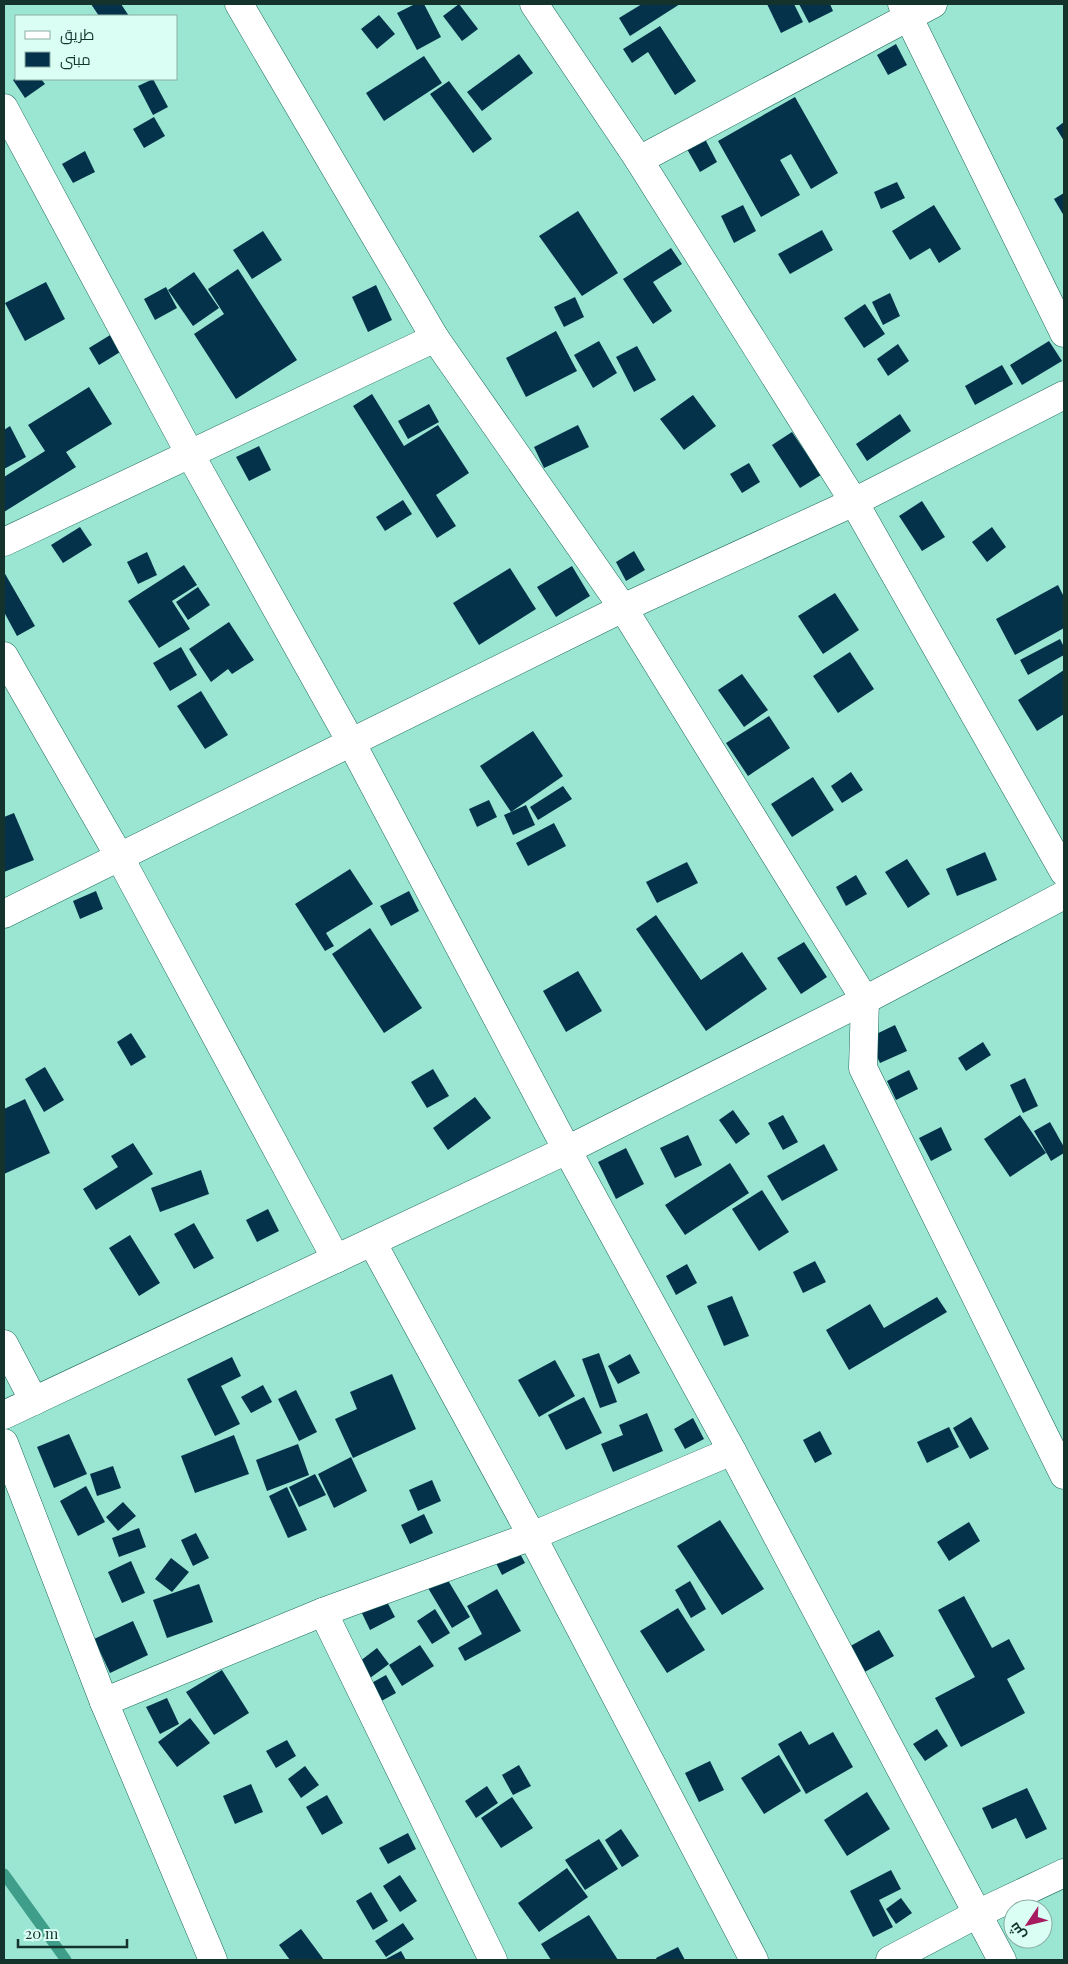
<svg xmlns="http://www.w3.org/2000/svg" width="1068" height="1964" viewBox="0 0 1068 1964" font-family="'Playfair Display',Cairo,serif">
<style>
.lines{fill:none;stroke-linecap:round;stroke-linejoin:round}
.stream{stroke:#3f9e8a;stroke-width:11}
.building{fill:#04324a}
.minor-casing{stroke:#1a6a5b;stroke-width:29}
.minor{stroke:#fff;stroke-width:28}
</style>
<rect width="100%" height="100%" fill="#9be6d3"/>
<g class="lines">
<!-- stream -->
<polyline class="stream" points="4,1874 66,1960"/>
</g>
<!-- building -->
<g class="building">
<polygon points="91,4 121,4 129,16 99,16"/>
<polygon points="415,4 424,4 441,37 417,50 397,13"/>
<polygon points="459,4 478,29 462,41 443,16"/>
<polygon points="642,4 680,4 630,36 619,18"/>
<polygon points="767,4 794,4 803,22 781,33"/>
<polygon points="799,4 830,4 833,11 809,23"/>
<polygon points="379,15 395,34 377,49 361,29"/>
<polygon points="660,26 696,81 675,95 648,52 632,63 623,49"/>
<polygon points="896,44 907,65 888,75 877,55"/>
<polygon points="519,54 533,73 482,111 467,92"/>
<polygon points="424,56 442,83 384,121 366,93"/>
<polygon points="16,78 41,79 45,84 25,98 13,80"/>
<polygon points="153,79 168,107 153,115 138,86"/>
<polygon points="449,81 492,139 473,153 430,94"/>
<polygon points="795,97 838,173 811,189 791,154 780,160 800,195 761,217 718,141"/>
<polygon points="154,117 165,136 144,148 133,129"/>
<polygon points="1064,122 1064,141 1056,128"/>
<polygon points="705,139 717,162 700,172 687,149"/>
<polygon points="85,151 95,172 73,183 62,164"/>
<polygon points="897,182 905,198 881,209 874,192"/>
<polygon points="1064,193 1064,216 1054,199"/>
<polygon points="743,205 756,231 734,243 721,216"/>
<polygon points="934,205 961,249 939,263 930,248 910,260 892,231"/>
<polygon points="578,211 618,273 582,296 539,236"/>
<polygon points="822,230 833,250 790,274 778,254"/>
<polygon points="263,231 282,260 252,279 233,250"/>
<polygon points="671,248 682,264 653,282 672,311 653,324 623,279"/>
<polygon points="238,269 297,360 236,399 194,334 224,314 208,289"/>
<polygon points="194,272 219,308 193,326 168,290"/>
<polygon points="46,282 65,319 25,341 5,303"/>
<polygon points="376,285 392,320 368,332 352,297"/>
<polygon points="166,287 177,308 155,320 144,299"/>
<polygon points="890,293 900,316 883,325 872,302"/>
<polygon points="575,297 584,317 564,327 554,307"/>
<polygon points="865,304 885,334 864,348 844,318"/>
<polygon points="120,329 130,346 99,365 89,348"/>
<polygon points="556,331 577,371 526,397 506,358"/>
<polygon points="599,341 617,373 593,388 574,355"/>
<polygon points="1049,341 1062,361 1022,385 1010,365"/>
<polygon points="898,344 909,361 888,376 877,359"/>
<polygon points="637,346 656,380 634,392 616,357"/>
<polygon points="1002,365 1013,384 975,405 965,386"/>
<polygon points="89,387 112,424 66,452 76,467 4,512 4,477 45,451 28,425"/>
<polygon points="372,394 404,446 438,425 469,473 436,495 456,526 437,538 353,406"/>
<polygon points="693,395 716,426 684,450 660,419"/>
<polygon points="429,404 439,422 408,439 398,421"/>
<polygon points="900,414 911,431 867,461 856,444"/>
<polygon points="578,425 589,447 544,468 534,447"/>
<polygon points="10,426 26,457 4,469 4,430"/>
<polygon points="792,432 821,475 800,488 772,445"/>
<polygon points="259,446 271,470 249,481 236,457"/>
<polygon points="749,463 760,482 742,493 730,474"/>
<polygon points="403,500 412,514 385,531 376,517"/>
<polygon points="922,501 945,537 922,551 899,516"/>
<polygon points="80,527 92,545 63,563 51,545"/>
<polygon points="992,527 1006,547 987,562 972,542"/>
<polygon points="634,551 645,570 626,581 616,562"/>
<polygon points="147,552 157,575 138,584 127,562"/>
<polygon points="184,565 197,585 172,601 190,629 159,648 128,601"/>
<polygon points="572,566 590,596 556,617 537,587"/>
<polygon points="510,568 536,609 479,645 453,603"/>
<polygon points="4,572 35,626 17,636 4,612"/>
<polygon points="1058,585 1064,597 1064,628 1015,655 996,619"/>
<polygon points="198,587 210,605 188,620 176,602"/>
<polygon points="835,593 859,630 823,654 798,616"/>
<polygon points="229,622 254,660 232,674 228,669 211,682 189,649"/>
<polygon points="1060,639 1064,647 1064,655 1028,675 1020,660"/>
<polygon points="181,647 197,675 170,691 153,663"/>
<polygon points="850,652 874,689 838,713 813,676"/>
<polygon points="1064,670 1064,714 1037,731 1018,700"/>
<polygon points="742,674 768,710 744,727 718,690"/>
<polygon points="201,691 228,735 205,749 177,706"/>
<polygon points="769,716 790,748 748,776 726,743"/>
<polygon points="533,731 563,776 511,812 480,766"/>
<polygon points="851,772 863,790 842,803 831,786"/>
<polygon points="813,777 834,810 792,837 771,804"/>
<polygon points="563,786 572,799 538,820 530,807"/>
<polygon points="489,800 497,817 477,827 469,809"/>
<polygon points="526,805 535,825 513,835 504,815"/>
<polygon points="14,813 34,860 4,872 4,817"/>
<polygon points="554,823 566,846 528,866 516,843"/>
<polygon points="985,852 997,880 957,896 946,869"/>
<polygon points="907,859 930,894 908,908 885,872"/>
<polygon points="687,862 698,883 657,903 646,882"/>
<polygon points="350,869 373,904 326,933 334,946 325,951 295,904"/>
<polygon points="856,875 867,894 846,906 836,887"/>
<polygon points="96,891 103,909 80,919 73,901"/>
<polygon points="409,891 419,911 391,926 380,906"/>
<polygon points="656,915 701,980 742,952 767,989 706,1031 636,929"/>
<polygon points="370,928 422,1008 384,1033 332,954"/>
<polygon points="804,942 827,977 801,994 777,958"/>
<polygon points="578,971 602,1011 566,1032 543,991"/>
<polygon points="895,1025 907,1051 880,1063 868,1038"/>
<polygon points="131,1033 146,1057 131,1066 117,1042"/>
<polygon points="983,1042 991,1055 966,1071 958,1058"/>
<polygon points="45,1067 64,1100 44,1112 25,1079"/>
<polygon points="433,1069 449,1096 427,1108 411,1082"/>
<polygon points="909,1070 918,1089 896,1100 887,1081"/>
<polygon points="1025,1078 1038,1106 1023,1113 1010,1085"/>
<polygon points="475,1097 491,1118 448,1150 433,1128"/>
<polygon points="25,1099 50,1153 4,1174 4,1109"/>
<polygon points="733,1110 750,1134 736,1144 719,1120"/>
<polygon points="783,1115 798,1142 783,1150 768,1123"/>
<polygon points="1020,1115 1046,1153 1010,1177 984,1139"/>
<polygon points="1050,1122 1064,1147 1064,1153 1051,1161 1034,1131"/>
<polygon points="941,1127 952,1150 931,1161 919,1138"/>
<polygon points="688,1135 702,1165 675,1178 660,1148"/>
<polygon points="133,1143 153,1174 96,1210 83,1189 118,1167 111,1156"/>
<polygon points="824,1144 838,1170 782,1201 767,1176"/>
<polygon points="626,1148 644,1184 616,1199 598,1162"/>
<polygon points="730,1163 749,1193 685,1235 665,1205"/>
<polygon points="201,1170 209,1194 160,1212 151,1188"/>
<polygon points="762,1190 789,1232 759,1251 732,1209"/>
<polygon points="268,1209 279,1231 257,1242 246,1220"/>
<polygon points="194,1223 214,1258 194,1269 174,1234"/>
<polygon points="130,1235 160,1283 139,1296 109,1248"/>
<polygon points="815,1261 826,1282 803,1293 793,1272"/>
<polygon points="687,1264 697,1283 676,1295 666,1276"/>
<polygon points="732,1296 749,1336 724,1346 707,1306"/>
<polygon points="937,1297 947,1312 849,1370 826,1330 870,1304 884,1328"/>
<polygon points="599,1353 617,1402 600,1408 582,1359"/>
<polygon points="630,1354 640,1373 618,1384 608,1366"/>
<polygon points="232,1357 241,1376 221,1386 240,1424 215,1436 187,1379"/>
<polygon points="555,1360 575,1396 539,1417 518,1380"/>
<polygon points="392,1374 416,1429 353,1458 335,1419 357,1409 350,1392"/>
<polygon points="263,1385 272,1402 251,1413 241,1397"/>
<polygon points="296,1390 317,1432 299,1441 278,1399"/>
<polygon points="584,1397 602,1433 566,1450 548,1415"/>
<polygon points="647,1413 663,1451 613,1472 601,1444 623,1435 619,1425"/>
<polygon points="971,1417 989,1449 970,1459 953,1428"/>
<polygon points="693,1418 704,1439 685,1449 674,1429"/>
<polygon points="949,1427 959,1447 927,1463 917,1442"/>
<polygon points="820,1431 832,1454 815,1463 803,1440"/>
<polygon points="69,1434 87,1474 54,1488 37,1447"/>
<polygon points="234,1435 249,1474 195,1493 181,1456"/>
<polygon points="298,1444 309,1475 267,1491 256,1460"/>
<polygon points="351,1457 367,1491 334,1508 318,1474"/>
<polygon points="113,1466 121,1488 97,1496 90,1474"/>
<polygon points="315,1474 326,1495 299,1507 289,1487"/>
<polygon points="432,1480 441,1501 418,1511 409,1490"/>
<polygon points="86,1486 105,1522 78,1536 60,1501"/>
<polygon points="287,1487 307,1530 288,1538 269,1496"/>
<polygon points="123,1502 136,1516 118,1531 106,1517"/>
<polygon points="424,1514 433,1533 410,1544 401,1525"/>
<polygon points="720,1520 764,1589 722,1615 677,1546"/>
<polygon points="969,1522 980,1541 949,1561 937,1542"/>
<polygon points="139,1528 146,1547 119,1557 112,1538"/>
<polygon points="196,1533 209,1558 193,1566 181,1540"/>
<polygon points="516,1546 525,1563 502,1575 493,1557"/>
<polygon points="171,1558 189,1572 172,1592 155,1579"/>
<polygon points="131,1561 145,1593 122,1603 108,1572"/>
<polygon points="443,1572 470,1617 452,1628 425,1583"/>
<polygon points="690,1581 706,1609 691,1618 675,1590"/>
<polygon points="199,1584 213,1622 167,1638 153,1600"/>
<polygon points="497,1589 521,1631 465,1661 458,1648 482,1634 467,1606"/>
<polygon points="384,1596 395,1617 370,1630 360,1609"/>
<polygon points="964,1596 992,1648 1009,1639 1025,1669 1007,1679 1025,1713 961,1747 935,1698 975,1677 938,1610"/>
<polygon points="678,1608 705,1650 667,1673 640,1631"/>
<polygon points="435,1609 450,1633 432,1644 417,1621"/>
<polygon points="133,1621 148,1655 110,1673 94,1639"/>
<polygon points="879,1630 894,1656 861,1674 847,1648"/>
<polygon points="420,1645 434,1666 402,1686 389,1665"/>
<polygon points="377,1648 389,1664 366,1681 355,1665"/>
<polygon points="222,1670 249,1713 214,1735 186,1692"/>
<polygon points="386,1675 396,1693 376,1704 366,1686"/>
<polygon points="167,1698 179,1724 160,1734 146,1707"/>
<polygon points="190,1718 210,1743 177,1767 158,1742"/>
<polygon points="937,1729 948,1746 925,1761 913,1744"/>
<polygon points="801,1731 809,1745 833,1732 853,1767 806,1794 778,1744"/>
<polygon points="287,1740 296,1756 276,1768 266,1751"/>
<polygon points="779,1755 801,1791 764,1814 741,1778"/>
<polygon points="710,1761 724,1790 699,1802 685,1773"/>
<polygon points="519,1765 531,1786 513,1795 502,1775"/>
<polygon points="305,1766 319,1785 301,1798 288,1779"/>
<polygon points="251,1784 263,1812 235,1824 223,1796"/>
<polygon points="487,1786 498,1803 476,1818 465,1801"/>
<polygon points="1027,1788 1047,1829 1026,1839 1016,1818 992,1829 982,1808"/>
<polygon points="867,1792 890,1829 847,1856 824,1820"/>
<polygon points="327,1795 343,1823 322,1835 306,1807"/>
<polygon points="512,1797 533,1828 501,1848 481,1818"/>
<polygon points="621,1829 639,1856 622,1867 605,1840"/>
<polygon points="408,1833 416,1849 388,1864 379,1848"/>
<polygon points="599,1839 618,1869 585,1890 565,1860"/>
<polygon points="567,1868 588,1897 539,1932 518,1903"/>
<polygon points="891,1870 901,1889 879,1900 893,1927 873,1937 850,1891"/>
<polygon points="400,1875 417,1901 400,1912 383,1886"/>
<polygon points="371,1892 388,1921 373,1930 356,1901"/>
<polygon points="901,1898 912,1913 896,1924 886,1909"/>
<polygon points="589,1915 618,1960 551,1960 541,1944"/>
<polygon points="403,1923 414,1939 386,1957 375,1941"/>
<polygon points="301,1929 324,1960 290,1960 279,1945"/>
<polygon points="678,1947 685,1960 657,1960 656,1958"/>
<polygon points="401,1951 406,1960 384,1960"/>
</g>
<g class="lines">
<!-- minor casing -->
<g class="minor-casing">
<g id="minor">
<polyline points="239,4 435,338 623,608 865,1000 863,1068 1064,1475"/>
<polyline points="534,4 639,160 854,502 1064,872"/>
<polyline points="902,4 1064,333"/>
<polyline points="4,108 190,454 351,742 567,1150 732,1451 1002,1960"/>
<polyline points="639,160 933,4"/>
<polyline points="4,542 435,338"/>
<polyline points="4,656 119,856 336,1259"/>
<polyline points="4,914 623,608 854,502 1064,395"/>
<polyline points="372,1242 532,1536 754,1960"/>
<polyline points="4,1344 34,1401"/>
<polyline points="4,1415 567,1150 865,1000 1064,895"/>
<polyline points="4,1443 104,1702 213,1960"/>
<polyline points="323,1612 493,1960"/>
<polyline points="104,1702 323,1612 532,1536 732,1451"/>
<polyline points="890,1960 977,1914 1064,1873"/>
</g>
</g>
<!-- minor -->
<use href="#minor" class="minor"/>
</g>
<!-- border -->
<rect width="1068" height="1964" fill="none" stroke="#14332c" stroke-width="10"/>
<!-- legend -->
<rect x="15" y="15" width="162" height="65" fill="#dafef4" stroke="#8bada4"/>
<rect x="25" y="31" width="25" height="8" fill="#ffffff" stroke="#8bada4"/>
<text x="60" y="40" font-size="15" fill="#14332c">طريق</text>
<rect x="25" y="52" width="25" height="15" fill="#04324a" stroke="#8bada4"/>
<text x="60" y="65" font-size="15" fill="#14332c">مبنى</text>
<!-- north arrow -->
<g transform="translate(1028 1924) rotate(235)"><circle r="24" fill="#dafef4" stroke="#8bada4"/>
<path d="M0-4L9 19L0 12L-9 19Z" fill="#a71c60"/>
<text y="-8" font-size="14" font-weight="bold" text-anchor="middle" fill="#14332c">ش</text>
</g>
<!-- scale -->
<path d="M18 1939v8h109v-8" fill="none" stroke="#14332c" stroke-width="2.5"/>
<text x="25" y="1939" font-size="15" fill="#14332c" stroke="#dafef4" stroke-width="4" paint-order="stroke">20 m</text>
</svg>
